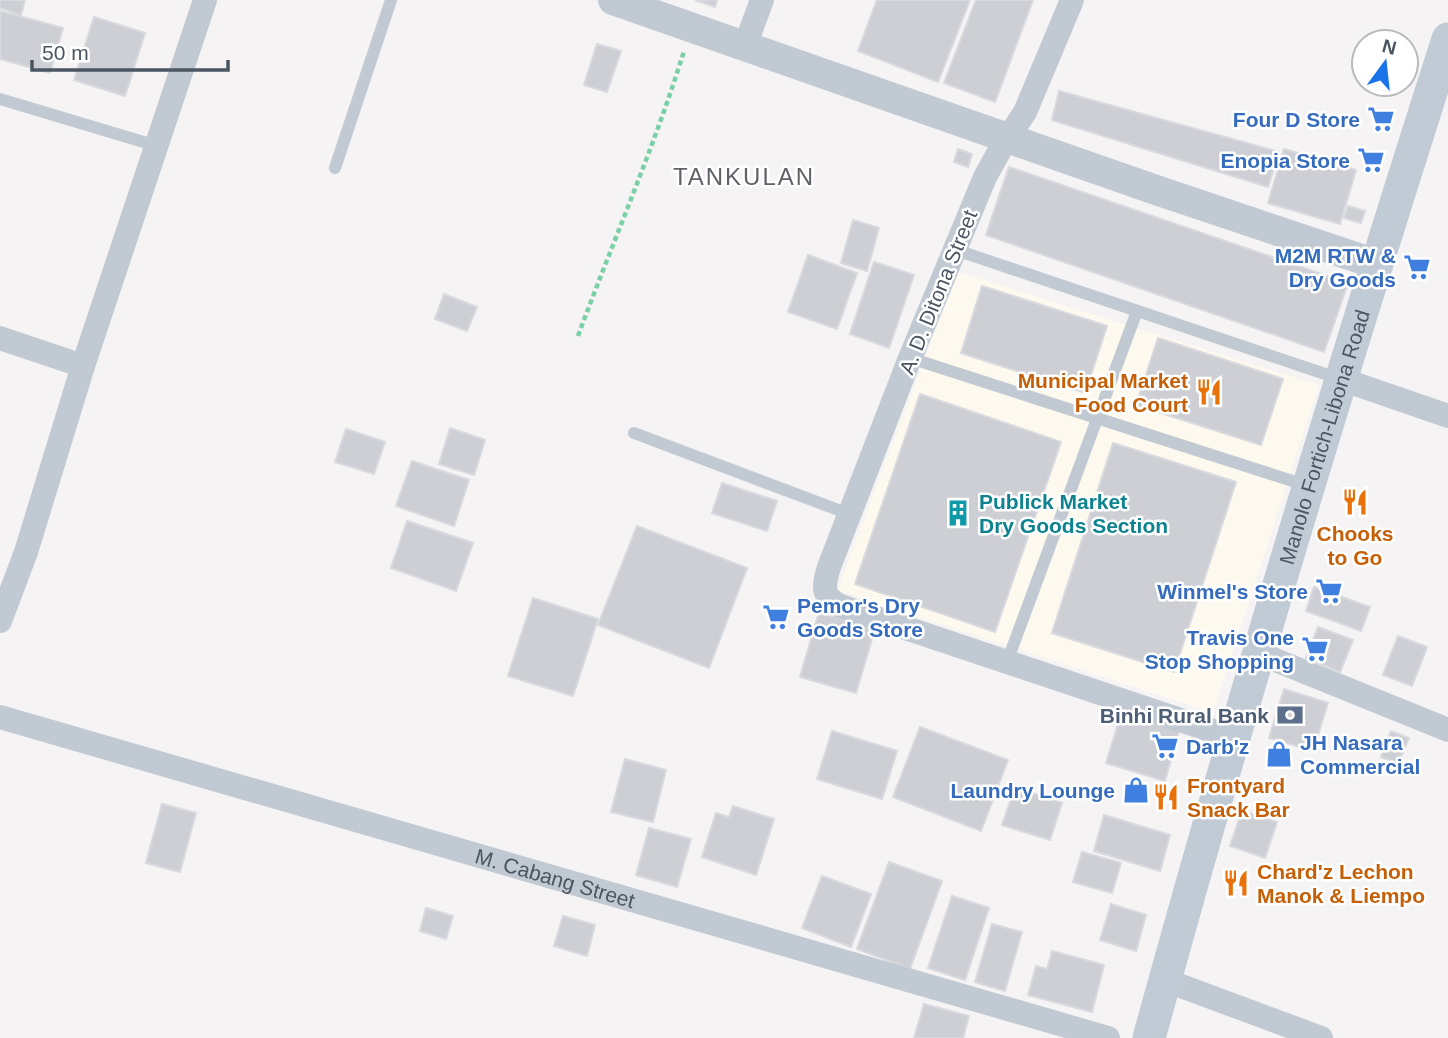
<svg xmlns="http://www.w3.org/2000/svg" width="1448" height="1038" viewBox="0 0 1448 1038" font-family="Arial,sans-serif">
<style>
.commercial{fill:#fdf9ef}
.building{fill:#cdcfd5;stroke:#d7d9de;stroke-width:2}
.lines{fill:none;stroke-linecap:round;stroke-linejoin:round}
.path{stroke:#7ad0a6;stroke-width:4.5;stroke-dasharray:5 3.5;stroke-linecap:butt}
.service{stroke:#c1cad2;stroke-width:12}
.minor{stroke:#c1cad2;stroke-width:24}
.tertiary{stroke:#c1cad2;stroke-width:30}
.secondary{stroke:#c1cbd6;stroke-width:33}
.labels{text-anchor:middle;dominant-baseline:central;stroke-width:5;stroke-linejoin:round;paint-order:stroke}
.shop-label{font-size:21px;font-weight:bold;fill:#366cbe;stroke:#fff;text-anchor:end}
.street-label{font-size:21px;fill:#4a5661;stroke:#fff}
.food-label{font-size:21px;font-weight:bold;fill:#c56008;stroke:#fff;text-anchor:start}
.culture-label{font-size:21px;font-weight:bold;fill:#0d838f;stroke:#fff;text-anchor:start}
.service-label{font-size:21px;font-weight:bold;fill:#4e5e75;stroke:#fff;text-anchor:end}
.quarter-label{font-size:24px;letter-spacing:2px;fill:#5f6368;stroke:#fff}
</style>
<rect width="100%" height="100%" fill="#f5f3f3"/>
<!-- commercial -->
<polygon class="commercial" points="958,272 1319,385 1213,713 837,590"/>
<!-- building -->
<g class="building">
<polygon points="0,0 25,0 21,15 0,8"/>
<polygon points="695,0 717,0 715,7"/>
<polygon points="877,0 970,0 938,82 858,51"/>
<polygon points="976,0 1033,0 995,102 944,83"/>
<polygon points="0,11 63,28 50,73 0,59"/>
<polygon points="94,17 145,33 125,96 74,80"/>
<polygon points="597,44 621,51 607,92 584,85"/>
<polygon points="1059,91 1279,152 1268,187 1052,120"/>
<polygon points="958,149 972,154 968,167 954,162"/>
<polygon points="1284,149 1356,170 1340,224 1268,203"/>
<polygon points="1009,167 1348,283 1324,352 986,235"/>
<polygon points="1348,206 1365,211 1361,223 1344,218"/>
<polygon points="853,220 879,228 867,271 841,263"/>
<polygon points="808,255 857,273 837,329 788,312"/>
<polygon points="874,262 914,275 889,348 850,334"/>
<polygon points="982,286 1107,326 1085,393 961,353"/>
<polygon points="444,294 477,307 467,331 435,319"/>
<polygon points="1158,338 1283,379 1261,445 1136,405"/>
<polygon points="920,394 1061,442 995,632 855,584"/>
<polygon points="450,428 485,440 474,475 439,464"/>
<polygon points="346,429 385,442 374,474 335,462"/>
<polygon points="1113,443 1236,482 1174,672 1052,633"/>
<polygon points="412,461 469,480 454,526 396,506"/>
<polygon points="722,483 777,501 767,531 712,513"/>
<polygon points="407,521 473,543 456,591 391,568"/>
<polygon points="637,526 747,568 709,668 598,625"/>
<polygon points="1314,587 1370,607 1361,631 1306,611"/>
<polygon points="533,598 598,619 573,696 508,676"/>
<polygon points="819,612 875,629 856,693 800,677"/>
<polygon points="1318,627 1353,640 1340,672 1306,658"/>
<polygon points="1398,636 1427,647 1412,686 1383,675"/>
<polygon points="1284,689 1328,703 1313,751 1269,738"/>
<polygon points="1122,711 1180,728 1165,781 1106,763"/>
<polygon points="920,727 1008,760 981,831 893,797"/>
<polygon points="832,731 897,751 882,799 817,779"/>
<polygon points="1391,731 1409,738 1398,764 1381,757"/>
<polygon points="625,759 666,770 653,822 611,812"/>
<polygon points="1015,787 1062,803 1050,840 1002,825"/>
<polygon points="162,804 196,813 180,872 146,863"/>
<polygon points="733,806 774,819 756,875 702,857 716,813 729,817"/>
<polygon points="1242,811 1277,822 1265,858 1230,846"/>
<polygon points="1104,815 1170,835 1160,871 1094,851"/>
<polygon points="649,828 691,839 677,887 636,875"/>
<polygon points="1082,852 1121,863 1112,893 1073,882"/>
<polygon points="889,862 942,881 910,969 857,949"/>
<polygon points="822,876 871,894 851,947 802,928"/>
<polygon points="952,896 989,908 965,980 928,968"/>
<polygon points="1111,904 1146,915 1136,951 1100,940"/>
<polygon points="426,908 453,916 446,939 420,931"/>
<polygon points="563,916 595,925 587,956 554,946"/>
<polygon points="992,924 1022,932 1005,991 975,982"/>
<polygon points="1052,951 1104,965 1092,1012 1028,995 1036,966 1047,969"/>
<polygon points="924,1004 969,1016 963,1038 914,1038"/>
</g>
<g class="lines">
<!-- path -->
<path class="path" d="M578 336C613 241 654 148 684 51"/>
<!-- service -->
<g class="service">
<polyline points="0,99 157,146"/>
<polyline points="335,168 391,0"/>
<polyline points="956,250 1340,379"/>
<polyline points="910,358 1308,486"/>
<polyline points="634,433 849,514"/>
<polyline points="1007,662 1137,311"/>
</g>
<!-- minor -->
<g class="minor">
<path d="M1072 0 1025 112 1000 150 985 177 910 358 829 567C824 585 820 595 840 606L1234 738"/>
<polyline points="745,46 762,0"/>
<polyline points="0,338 83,366"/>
<polyline points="1341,379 1448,416"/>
<polyline points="0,621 26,552 83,366 205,0"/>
<polyline points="1258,653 1448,730"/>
<path id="s1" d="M0 717 1108 1038"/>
<polyline points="1165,980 1321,1038"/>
</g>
<!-- tertiary -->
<polyline class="tertiary" points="613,0 1153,189 1376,264"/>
<!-- secondary -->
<path class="secondary" id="s2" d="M1149 1038C1241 703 1342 370 1448 39"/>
</g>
<!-- icons -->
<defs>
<g id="supermarket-bare" transform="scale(2.1)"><path d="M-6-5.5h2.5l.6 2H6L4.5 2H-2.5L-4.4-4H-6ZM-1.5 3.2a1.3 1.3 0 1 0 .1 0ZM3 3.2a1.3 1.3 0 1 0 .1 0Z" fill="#3f7fe0" stroke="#fff" stroke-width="2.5" paint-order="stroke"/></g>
<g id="restaurant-bare" transform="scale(2.1)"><path d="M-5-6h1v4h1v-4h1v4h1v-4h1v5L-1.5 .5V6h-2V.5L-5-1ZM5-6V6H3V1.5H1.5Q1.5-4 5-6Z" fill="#e8710a" stroke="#fff" stroke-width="2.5" paint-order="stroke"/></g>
<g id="building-bare" transform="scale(2.1)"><path d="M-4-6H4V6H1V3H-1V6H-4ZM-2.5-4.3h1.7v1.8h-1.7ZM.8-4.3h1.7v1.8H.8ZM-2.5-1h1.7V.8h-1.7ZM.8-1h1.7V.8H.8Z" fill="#0f9aa8" stroke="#fff" stroke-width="2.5" paint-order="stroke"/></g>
<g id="bank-bare" transform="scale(2.1)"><path d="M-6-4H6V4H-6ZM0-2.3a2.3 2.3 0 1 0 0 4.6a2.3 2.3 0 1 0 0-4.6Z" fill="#5c6f8a" stroke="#fff" stroke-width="2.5" paint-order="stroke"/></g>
<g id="shop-bare" transform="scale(2.1)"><path d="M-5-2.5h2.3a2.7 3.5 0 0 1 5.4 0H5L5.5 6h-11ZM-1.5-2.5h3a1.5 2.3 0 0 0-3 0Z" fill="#3f7fe0" stroke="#fff" stroke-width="2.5" paint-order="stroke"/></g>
</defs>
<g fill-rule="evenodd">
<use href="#supermarket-bare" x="1381" y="119"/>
<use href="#supermarket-bare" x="1371" y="160"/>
<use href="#supermarket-bare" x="1417" y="267"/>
<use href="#restaurant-bare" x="1209" y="392"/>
<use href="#restaurant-bare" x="1355" y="502"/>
<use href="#building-bare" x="958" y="513"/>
<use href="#supermarket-bare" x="1329" y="591"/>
<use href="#supermarket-bare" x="776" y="617"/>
<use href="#supermarket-bare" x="1315" y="649"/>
<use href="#bank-bare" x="1290" y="715"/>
<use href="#supermarket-bare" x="1165" y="746"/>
<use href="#shop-bare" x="1279" y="754"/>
<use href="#shop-bare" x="1136" y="790"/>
<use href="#restaurant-bare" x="1166" y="797"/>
<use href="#restaurant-bare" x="1236" y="883"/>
</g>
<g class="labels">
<!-- shop labels -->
<g class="shop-label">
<text x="1360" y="119">Four D Store</text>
<text x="1350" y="160">Enopia Store</text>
<text x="1396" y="255">M2M RTW &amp;<tspan x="1396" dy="24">Dry Goods</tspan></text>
<text x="1308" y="591">Winmel's Store</text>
<text x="797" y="605" text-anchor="start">Pemor's Dry<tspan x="797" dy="24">Goods Store</tspan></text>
<text x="1294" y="637">Travis One<tspan x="1294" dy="24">Stop Shopping</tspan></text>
<text x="1300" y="742" text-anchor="start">JH Nasara<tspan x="1300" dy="24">Commercial</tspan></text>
<text x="1186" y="746" text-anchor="start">Darb'z</text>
<text x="1115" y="790">Laundry Lounge</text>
</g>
<!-- street labels -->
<g class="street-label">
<text transform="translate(938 292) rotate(-68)">A. D. Ditona Street</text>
<text stroke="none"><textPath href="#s2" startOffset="626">Manolo Fortich-Libona Road</textPath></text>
<text stroke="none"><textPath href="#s1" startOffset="578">M. Cabang Street</textPath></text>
</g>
<!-- food labels -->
<g class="food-label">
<text x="1188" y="380" text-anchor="end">Municipal Market<tspan x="1188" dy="24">Food Court</tspan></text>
<text x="1355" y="533" text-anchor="middle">Chooks<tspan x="1355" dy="24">to Go</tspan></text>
<text x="1187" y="785">Frontyard<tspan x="1187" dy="24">Snack Bar</tspan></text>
<text x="1257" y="871">Chard'z Lechon<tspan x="1257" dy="24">Manok &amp; Liempo</tspan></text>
</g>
<!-- culture labels -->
<g class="culture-label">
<text x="979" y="501">Publick Market<tspan x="979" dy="24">Dry Goods Section</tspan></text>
</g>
<!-- service labels -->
<g class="service-label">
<text x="1269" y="715">Binhi Rural Bank</text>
</g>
<!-- quarter labels -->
<g class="quarter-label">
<text x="744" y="176">TANKULAN</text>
</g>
</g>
<!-- north arrow -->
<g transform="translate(1385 63) rotate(15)"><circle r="33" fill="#ffffff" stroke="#b7bbc0" stroke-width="2"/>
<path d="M0-5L12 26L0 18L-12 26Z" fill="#1a73e8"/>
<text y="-10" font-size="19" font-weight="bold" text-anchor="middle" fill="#4a5661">N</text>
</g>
<!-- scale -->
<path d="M32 60v10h196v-10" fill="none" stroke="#4a5661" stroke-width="3.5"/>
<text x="42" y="60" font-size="21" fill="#4a5661" stroke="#ffffff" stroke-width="5" paint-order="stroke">50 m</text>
</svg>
